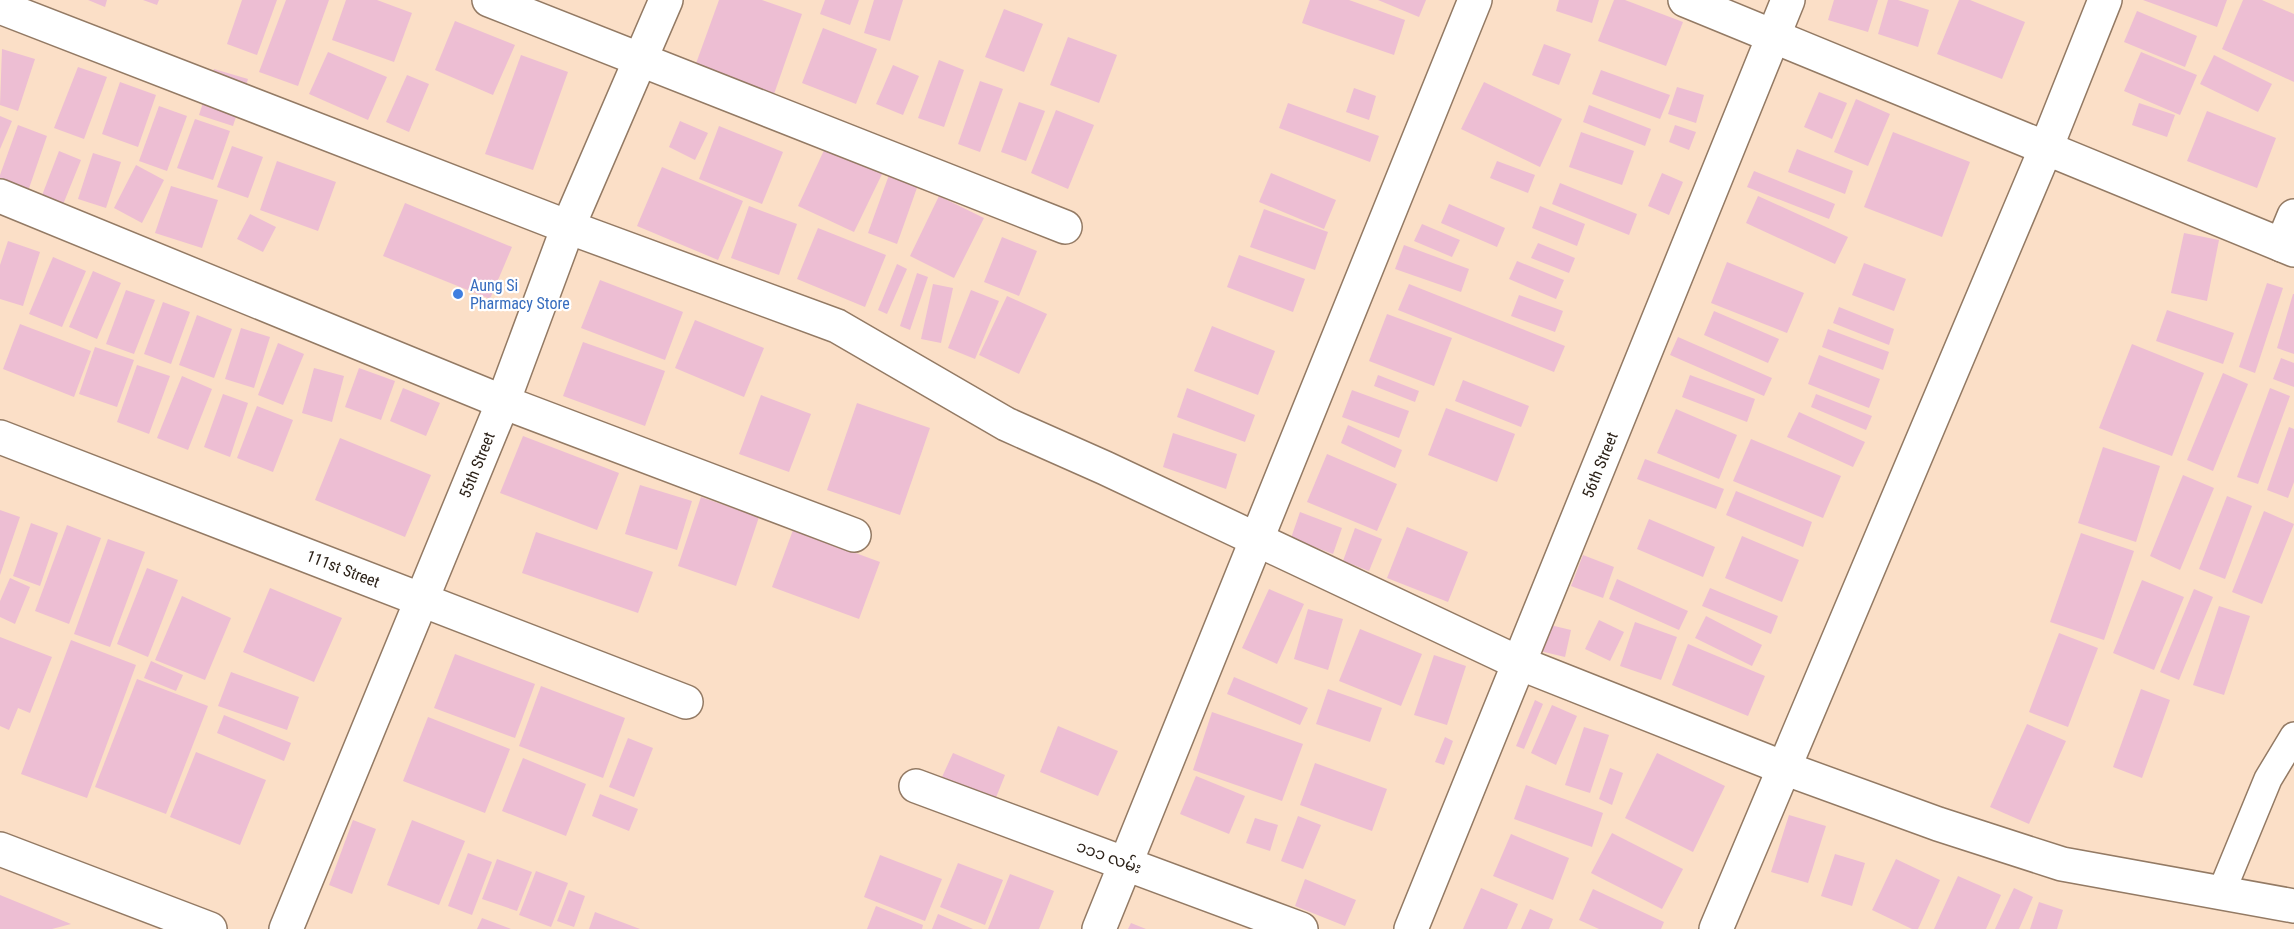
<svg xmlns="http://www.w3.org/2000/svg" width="2294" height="929" viewBox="0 0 2294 929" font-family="'Roboto Condensed','Noto Sans Myanmar',sans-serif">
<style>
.building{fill:#edbed3}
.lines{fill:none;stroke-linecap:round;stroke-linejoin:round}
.service-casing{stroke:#937a64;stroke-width:30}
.minor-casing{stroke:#937a64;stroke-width:36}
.service{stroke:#fff;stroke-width:27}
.minor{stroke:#fff;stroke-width:33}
.shop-dot{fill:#3f7fe0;stroke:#fff;stroke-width:2}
.labels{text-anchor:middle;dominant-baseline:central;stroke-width:4.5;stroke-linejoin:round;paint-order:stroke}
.shop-label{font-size:16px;fill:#366cbe;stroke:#fff;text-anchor:start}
.street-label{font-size:16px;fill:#2b2118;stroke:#fff}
</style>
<rect width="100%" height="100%" fill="#fbdfc7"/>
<!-- building -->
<g class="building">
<polygon points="88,0 107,0 105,7"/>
<polygon points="143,0 159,0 157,5"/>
<polygon points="242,0 277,0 257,55 227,44"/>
<polygon points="286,0 329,0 298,86 259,72"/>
<polygon points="346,0 377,0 412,13 394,62 332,40"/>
<polygon points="719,0 762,0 802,14 773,97 694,69"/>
<polygon points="825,0 859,0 850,25 820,14"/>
<polygon points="874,0 903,0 890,41 864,33"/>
<polygon points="1310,0 1349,0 1405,20 1394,55 1302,23"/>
<polygon points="1378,0 1426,0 1419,17"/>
<polygon points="1559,0 1599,0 1592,23 1556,11"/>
<polygon points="1614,0 1625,0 1683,22 1666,66 1598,41"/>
<polygon points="1834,0 1878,0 1868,32 1828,20"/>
<polygon points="1888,0 1898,0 1929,10 1918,47 1878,34"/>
<polygon points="1959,0 1970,0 2025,22 2002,79 1937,54"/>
<polygon points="2143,0 2227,0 2217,27"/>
<polygon points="2243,0 2262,0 2294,14 2294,82 2222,49"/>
<polygon points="1004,9 1043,24 1024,72 985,57"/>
<polygon points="2137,11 2197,36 2185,67 2124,42"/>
<polygon points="455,21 515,45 493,95 435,70"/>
<polygon points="823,28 877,49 856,104 802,83"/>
<polygon points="1068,37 1117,55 1099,103 1050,85"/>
<polygon points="1544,44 1571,54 1559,85 1532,75"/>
<polygon points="2,49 35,59 18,111 0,105"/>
<polygon points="328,52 387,77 368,120 309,94"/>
<polygon points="2141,52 2197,75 2180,115 2124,91"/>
<polygon points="521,55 568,72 533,170 485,154"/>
<polygon points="2214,55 2272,84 2258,112 2200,84"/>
<polygon points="939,60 964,70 944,127 918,118"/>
<polygon points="893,65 919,76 903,115 876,104"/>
<polygon points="78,67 107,77 84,139 54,128"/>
<polygon points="214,69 248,79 233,126 199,115"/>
<polygon points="1601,70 1670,95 1660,119 1592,94"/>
<polygon points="407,75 429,84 409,132 386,122"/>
<polygon points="980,81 1003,89 980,152 958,144"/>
<polygon points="120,82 156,95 138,147 102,134"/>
<polygon points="1484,82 1562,119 1540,167 1461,129"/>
<polygon points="1677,87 1704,95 1696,123 1668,114"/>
<polygon points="1354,88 1376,96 1369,120 1346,112"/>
<polygon points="1819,92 1847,103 1832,139 1804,127"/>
<polygon points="1856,99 1890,114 1868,166 1834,152"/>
<polygon points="1019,102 1045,111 1026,161 1001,152"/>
<polygon points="1288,103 1379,136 1370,162 1279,128"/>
<polygon points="2139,103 2175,115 2167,137 2132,125"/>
<polygon points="1589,105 1651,129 1645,146 1583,122"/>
<polygon points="159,106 187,116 167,171 139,161"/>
<polygon points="1056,110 1094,125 1068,189 1031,173"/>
<polygon points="2207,111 2276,138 2257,188 2187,161"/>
<polygon points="0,116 12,121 0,149"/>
<polygon points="195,119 230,131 213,180 177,168"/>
<polygon points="680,121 708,133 695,160 669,147"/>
<polygon points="18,125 47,136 26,197 0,187 0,175"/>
<polygon points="1675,125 1696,132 1689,150 1669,142"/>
<polygon points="719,126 783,152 762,204 699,179"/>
<polygon points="1581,132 1634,151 1622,185 1569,167"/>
<polygon points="1893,132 1970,162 1942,237 1864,207"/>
<polygon points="232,146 263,157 248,198 217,187"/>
<polygon points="826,146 883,172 854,232 798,206"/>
<polygon points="1797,149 1853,171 1845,194 1788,172"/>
<polygon points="59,151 81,160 62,207 41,198"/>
<polygon points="93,153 121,162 106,208 78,199"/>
<polygon points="277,161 336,182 318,231 260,210"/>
<polygon points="1497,161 1535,175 1528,193 1490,178"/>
<polygon points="136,165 164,180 142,223 114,208"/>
<polygon points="662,167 743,201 718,260 637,226"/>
<polygon points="1754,171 1835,204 1829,219 1747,187"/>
<polygon points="1271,173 1336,200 1324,229 1259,202"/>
<polygon points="1662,173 1683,182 1669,215 1648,206"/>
<polygon points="889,175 918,185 897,244 868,233"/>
<polygon points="1560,183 1637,214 1629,235 1552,204"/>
<polygon points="171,186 218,200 202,248 155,233"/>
<polygon points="939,196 984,218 954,278 910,256"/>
<polygon points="1758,196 1848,237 1835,264 1746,223"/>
<polygon points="405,203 512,247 490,299 383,256"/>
<polygon points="1449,204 1505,228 1497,247 1441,223"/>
<polygon points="749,206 797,224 779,275 731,258"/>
<polygon points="1540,206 1585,224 1577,246 1532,228"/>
<polygon points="1264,209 1328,232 1315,270 1250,247"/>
<polygon points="250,214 276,227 263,252 237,239"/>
<polygon points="1422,224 1460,240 1452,257 1414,241"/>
<polygon points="818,228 886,255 865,307 797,279"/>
<polygon points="2184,233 2219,240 2207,301 2171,293"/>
<polygon points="1002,237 1037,251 1019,296 984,282"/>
<polygon points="8,241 40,252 23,306 0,299 0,265"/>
<polygon points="1538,243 1575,258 1569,273 1531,258"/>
<polygon points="1404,245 1469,269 1461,292 1395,269"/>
<polygon points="1239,255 1305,279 1293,312 1227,287"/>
<polygon points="53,257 86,271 62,327 29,314"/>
<polygon points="1517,261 1564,280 1556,299 1509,279"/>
<polygon points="1727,262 1804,293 1787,333 1711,303"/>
<polygon points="1864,263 1906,279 1894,311 1852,295"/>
<polygon points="897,264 907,269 887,314 878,310"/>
<polygon points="93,271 121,283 97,339 69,327"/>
<polygon points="917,273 928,277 910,330 900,326"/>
<polygon points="600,280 683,312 665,360 581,328"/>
<polygon points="2267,283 2283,288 2255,373 2239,367"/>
<polygon points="933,284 953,288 941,343 921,339"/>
<polygon points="1409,284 1565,346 1554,372 1398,310"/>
<polygon points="126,290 155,300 134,354 106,344"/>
<polygon points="971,290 999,301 975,359 948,348"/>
<polygon points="2293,294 2294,294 2294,354 2277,348"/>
<polygon points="1519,295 1563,311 1555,332 1511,316"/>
<polygon points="1007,296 1047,314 1019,374 979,355"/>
<polygon points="163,302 190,312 171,364 144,354"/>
<polygon points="1839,307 1894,329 1889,345 1833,323"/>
<polygon points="2167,310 2234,333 2223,364 2156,341"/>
<polygon points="1714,311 1779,339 1768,363 1704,335"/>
<polygon points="1387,314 1452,338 1434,386 1369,361"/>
<polygon points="197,315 232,329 214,378 179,365"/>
<polygon points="695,320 764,348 744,397 675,368"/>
<polygon points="20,324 91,351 74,397 3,369"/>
<polygon points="1212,326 1275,351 1258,395 1194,371"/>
<polygon points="241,328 270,337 254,388 225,379"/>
<polygon points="1828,329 1889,352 1883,370 1822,347"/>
<polygon points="1678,337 1772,378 1764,396 1670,355"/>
<polygon points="583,342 665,371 645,426 563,396"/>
<polygon points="278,343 304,354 283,405 258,395"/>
<polygon points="2132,344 2204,373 2172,456 2099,428"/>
<polygon points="95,347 134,360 117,407 79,394"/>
<polygon points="1819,355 1880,379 1869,408 1808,384"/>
<polygon points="2281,358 2294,363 2294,387 2273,379"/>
<polygon points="137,365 170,376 149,434 117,422"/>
<polygon points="314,368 344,376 332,422 302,413"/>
<polygon points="359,368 395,381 381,420 345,407"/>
<polygon points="2223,373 2248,384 2213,471 2187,460"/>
<polygon points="1378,375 1419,391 1415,402 1374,386"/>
<polygon points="1690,375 1755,399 1747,422 1682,397"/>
<polygon points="182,376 212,389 188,450 157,438"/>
<polygon points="1463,380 1529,406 1521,427 1455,401"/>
<polygon points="403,388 440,403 426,436 390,421"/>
<polygon points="1187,388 1255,415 1245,442 1177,417"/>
<polygon points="2270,388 2290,396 2258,484 2237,477"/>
<polygon points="1352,390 1409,411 1399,438 1342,417"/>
<polygon points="223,394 248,403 230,457 204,447"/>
<polygon points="1816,394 1872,416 1866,430 1811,407"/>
<polygon points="761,395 811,414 789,472 739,454"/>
<polygon points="857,403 930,428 900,515 827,490"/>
<polygon points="257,406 293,420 273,472 237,458"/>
<polygon points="1446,408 1515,434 1497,482 1428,455"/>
<polygon points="1676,409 1737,435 1719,479 1657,453"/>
<polygon points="1799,412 1865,442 1853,467 1787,437"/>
<polygon points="1348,425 1402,450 1395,468 1341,443"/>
<polygon points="2289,427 2294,429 2294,482 2288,498 2267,490"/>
<polygon points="1173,433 1237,454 1226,489 1163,467"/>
<polygon points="523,436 619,473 597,530 500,493"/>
<polygon points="340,438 431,475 405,537 315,500"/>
<polygon points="1751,439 1841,476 1823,518 1733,481"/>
<polygon points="2103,447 2160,466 2136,542 2078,523"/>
<polygon points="1327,454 1397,484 1377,531 1307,502"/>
<polygon points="1645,459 1724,489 1716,509 1637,479"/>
<polygon points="2183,475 2214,488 2180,570 2150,556"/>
<polygon points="640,485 692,501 677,550 625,534"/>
<polygon points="1736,491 1812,522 1803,547 1726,515"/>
<polygon points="2227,496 2252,506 2225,579 2199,569"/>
<polygon points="701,497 759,517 736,586 678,566"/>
<polygon points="0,510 20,517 0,575"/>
<polygon points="2264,511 2294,524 2262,604 2232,592"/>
<polygon points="1300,512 1342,528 1333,554 1291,538"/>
<polygon points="1649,519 1715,547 1703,577 1637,549"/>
<polygon points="31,523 58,533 40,586 13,576"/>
<polygon points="67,525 101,538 69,624 35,611"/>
<polygon points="1407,527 1468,552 1448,602 1387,578"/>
<polygon points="1355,528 1382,539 1369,571 1343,561"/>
<polygon points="793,530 880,562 859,619 772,587"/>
<polygon points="536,532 653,572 638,613 522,573"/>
<polygon points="2081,533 2134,551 2104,640 2050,622"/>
<polygon points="1742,536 1799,560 1782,602 1725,578"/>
<polygon points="108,539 145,552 110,647 74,634"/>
<polygon points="1583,555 1614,567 1603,598 1571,586"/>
<polygon points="147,568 178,580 148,657 117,644"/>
<polygon points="10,578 30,587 15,624 0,617 0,601"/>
<polygon points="1617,579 1688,611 1679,630 1609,599"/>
<polygon points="2142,580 2184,597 2154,670 2113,653"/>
<polygon points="270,588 342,618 314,682 243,652"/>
<polygon points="1710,588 1778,616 1771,634 1702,606"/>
<polygon points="1269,589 1304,604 1277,664 1242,648"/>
<polygon points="2194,589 2213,597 2179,680 2160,672"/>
<polygon points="182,596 231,618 205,680 155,660"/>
<polygon points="2219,606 2250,616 2224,695 2193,685"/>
<polygon points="1308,609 1343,619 1328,670 1294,659"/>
<polygon points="1706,616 1762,645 1752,666 1695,638"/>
<polygon points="1599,620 1624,632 1610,661 1585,649"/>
<polygon points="1635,622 1677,637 1661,680 1620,666"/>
<polygon points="1546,624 1571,630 1565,657 1540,651"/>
<polygon points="1360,629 1422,654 1401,706 1339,681"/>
<polygon points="2059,633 2098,648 2068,727 2029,712"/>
<polygon points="0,637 52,657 30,713 18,708 9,730 0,726"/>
<polygon points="71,640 136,665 87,798 21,774"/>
<polygon points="1688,644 1765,676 1748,716 1672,685"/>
<polygon points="455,654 535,684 515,738 434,708"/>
<polygon points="1434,655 1466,666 1447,725 1414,715"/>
<polygon points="151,661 183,675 176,691 144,678"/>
<polygon points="231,672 299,697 287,730 218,706"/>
<polygon points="1234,677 1308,708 1300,725 1227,694"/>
<polygon points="137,679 208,706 166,814 95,787"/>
<polygon points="541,686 625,718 603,778 519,746"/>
<polygon points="1328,689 1382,708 1370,742 1316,724"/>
<polygon points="2141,689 2170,700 2142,778 2113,767"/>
<polygon points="1535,700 1543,704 1524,749 1516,746"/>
<polygon points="1552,705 1577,716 1556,765 1531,753"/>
<polygon points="1212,712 1303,744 1282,801 1193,770"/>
<polygon points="224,715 291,743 284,761 217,733"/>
<polygon points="428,717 510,749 485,813 403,781"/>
<polygon points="2027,724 2066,741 2029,824 1990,807"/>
<polygon points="1058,726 1118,751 1098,796 1040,772"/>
<polygon points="1584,727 1609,735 1590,793 1565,785"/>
<polygon points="1445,737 1453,741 1444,765 1435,762"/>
<polygon points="628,738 653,748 634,797 609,787"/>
<polygon points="196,752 266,780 240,845 170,817"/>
<polygon points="953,753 1005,775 995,800 942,777"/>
<polygon points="1657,753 1725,786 1693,852 1625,818"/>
<polygon points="523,758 586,784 566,836 502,811"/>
<polygon points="1315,763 1387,789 1372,831 1300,805"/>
<polygon points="1610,768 1623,773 1612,805 1599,799"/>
<polygon points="1196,776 1245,796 1229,834 1180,814"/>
<polygon points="1526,785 1603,813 1592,847 1514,819"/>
<polygon points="600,794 638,809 629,831 592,816"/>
<polygon points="1789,815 1826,826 1808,883 1771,872"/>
<polygon points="1298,816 1321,825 1303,869 1281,861"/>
<polygon points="1255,818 1278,825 1270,851 1246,843"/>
<polygon points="353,820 376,829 352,894 329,885"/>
<polygon points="412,820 465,841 439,905 387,885"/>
<polygon points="1612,833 1683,869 1662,909 1591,873"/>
<polygon points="1511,834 1569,858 1553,900 1493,876"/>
<polygon points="468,853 492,862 472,915 448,906"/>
<polygon points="1835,854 1865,863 1852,906 1821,896"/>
<polygon points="880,855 942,879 925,921 864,897"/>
<polygon points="497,859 532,872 517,911 482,899"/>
<polygon points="1896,859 1940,880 1918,929 1912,929 1872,910"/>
<polygon points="958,863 1003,880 985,925 940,907"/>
<polygon points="536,871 568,883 551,927 519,915"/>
<polygon points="1010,874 1054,891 1039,929 988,929"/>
<polygon points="1958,876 2001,895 1986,929 1934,929"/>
<polygon points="1305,879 1356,900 1345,926 1295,906"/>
<polygon points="1481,888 1518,904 1507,929 1463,929"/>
<polygon points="2014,888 2033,897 2019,929 1995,929"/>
<polygon points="1593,889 1664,922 1661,929 1599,929 1579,920"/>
<polygon points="569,890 585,896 574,927 557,921"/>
<polygon points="0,895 71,924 52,929 0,929"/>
<polygon points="2039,902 2063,910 2057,929 2030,929"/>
<polygon points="876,906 923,925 922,929 867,929"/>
<polygon points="1530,909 1553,919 1549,929 1521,929"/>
<polygon points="595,912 640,929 589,929"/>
<polygon points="938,914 973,929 932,929"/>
<polygon points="482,918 511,929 477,929"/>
<polygon points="1131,923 1146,929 1128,929"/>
</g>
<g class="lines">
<!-- service casing -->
<g class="service-casing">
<polyline id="service" points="2221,893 2268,779 2294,736"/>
</g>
<!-- minor casing -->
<g class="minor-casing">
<g id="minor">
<polyline points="489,0 1065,227"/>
<polyline points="1685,0 2294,250"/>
<polyline points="0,7 568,227 837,326 1006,424 1105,468 1519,663 1784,768 1938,824 2062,864 2294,906"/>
<polyline points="0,196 503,402 854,535"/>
<polyline points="2282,245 2294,216"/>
<polyline points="0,437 686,702"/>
<polyline points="916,786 1301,929"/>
<polyline points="0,849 210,929"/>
<polyline points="286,929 503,402 568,227 666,0"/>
<polyline points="1099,929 1475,0"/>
<polyline points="1411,929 1788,0"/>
<polyline points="1716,929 2046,148 2105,0"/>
</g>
</g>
<!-- service -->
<use href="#service" class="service"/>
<!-- minor -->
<use href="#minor" class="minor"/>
</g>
<!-- markers -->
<circle class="shop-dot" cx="458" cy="294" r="6"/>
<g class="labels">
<!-- shop labels -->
<g class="shop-label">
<text x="470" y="285">Aung Si<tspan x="470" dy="18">Pharmacy Store</tspan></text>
</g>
<!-- street labels -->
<g class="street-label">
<text transform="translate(477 465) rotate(-68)">55th Street</text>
<text transform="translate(1600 465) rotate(-68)">56th Street</text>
<text transform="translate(343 569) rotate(21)">111st Street</text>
<text transform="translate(1109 857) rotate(20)">၁၁၁ လမ်း</text>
</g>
</g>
</svg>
